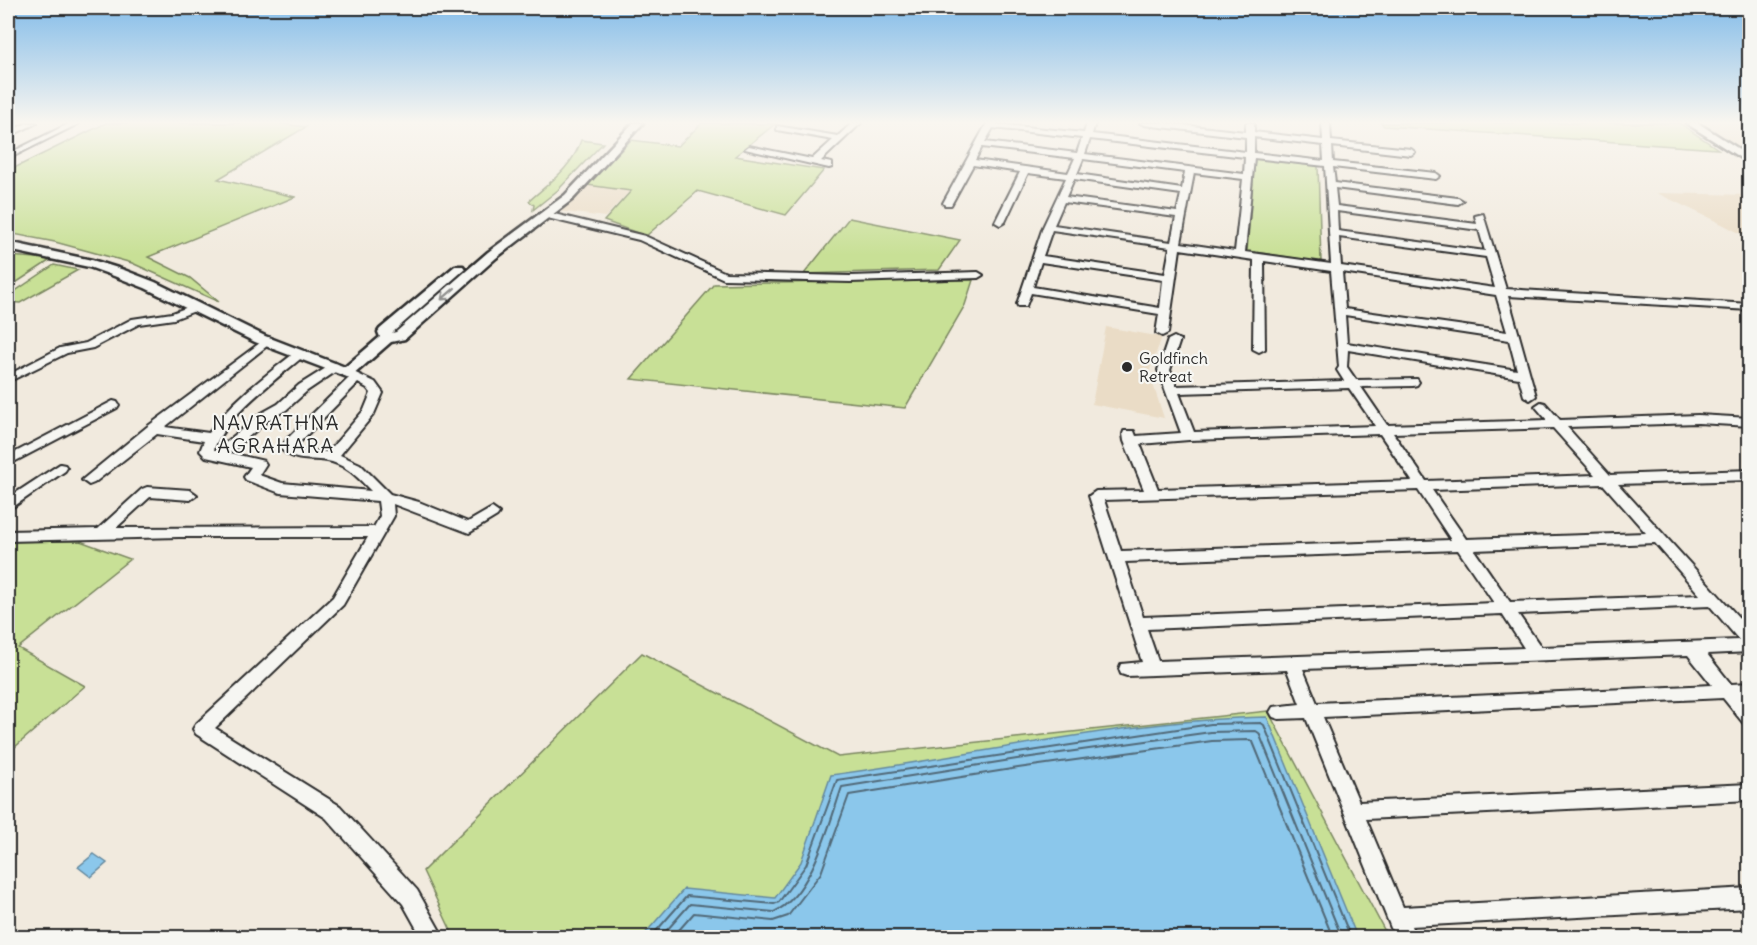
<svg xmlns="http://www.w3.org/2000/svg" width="1757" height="945" viewBox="0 0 1757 945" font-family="Delius,sans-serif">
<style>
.built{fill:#eadcc6}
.green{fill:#c8e096;stroke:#7a8660;stroke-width:1.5}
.water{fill:#8bc7eb;stroke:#65899e;stroke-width:1.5}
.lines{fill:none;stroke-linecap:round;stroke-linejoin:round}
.shore{stroke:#516978;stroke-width:2}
.minor-casing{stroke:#2b2b2b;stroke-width:4}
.tertiary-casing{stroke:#2b2b2b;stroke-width:5}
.minor{fill:#f6f6f2;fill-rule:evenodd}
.tertiary{fill:#f6f6f2;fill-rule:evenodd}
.oneway{stroke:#90908e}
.poi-dot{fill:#2b2b2b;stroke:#f6f6f2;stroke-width:2}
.labels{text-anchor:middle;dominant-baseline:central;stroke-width:4.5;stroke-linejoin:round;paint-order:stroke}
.poi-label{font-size:16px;fill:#2b2b2b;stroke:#f6f6f2;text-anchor:start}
.quarter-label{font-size:20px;letter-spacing:1.5px;fill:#2b2b2b;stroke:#f6f6f2}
</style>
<rect width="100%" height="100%" fill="#f1eade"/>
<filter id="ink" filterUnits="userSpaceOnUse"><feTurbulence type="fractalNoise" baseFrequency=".0167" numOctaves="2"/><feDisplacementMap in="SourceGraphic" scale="12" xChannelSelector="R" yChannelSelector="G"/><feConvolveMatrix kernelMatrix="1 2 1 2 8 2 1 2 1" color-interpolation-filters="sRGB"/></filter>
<g filter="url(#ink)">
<!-- built -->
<g class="built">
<polygon points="1695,123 1749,123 1749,158 1737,150"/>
<polygon points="587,185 631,190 605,217 558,211"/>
<polygon points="1657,193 1749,195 1749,238 1722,224"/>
<polygon points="1106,327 1162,337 1149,372 1164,418 1092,404"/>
</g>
<!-- green -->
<g class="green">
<polygon points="106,123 277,123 306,127 218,179 295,197 148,257 190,278 219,302 132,263 55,242 8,233 8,171"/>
<polygon points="702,123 775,124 735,156 824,170 786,215 698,191 646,236 604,221 631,191 587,185 631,140 678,146"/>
<polygon points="1381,123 1679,123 1718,149 1384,126"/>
<path d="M581 140 603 143 558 190 533 210 534 205 529 201C549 183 573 167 581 140Z"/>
<polygon points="1255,157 1318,166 1321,262 1247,251"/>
<polygon points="849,218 960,240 939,270 804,274"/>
<polygon points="8,256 52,259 8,288"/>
<polygon points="54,265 78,270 20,303 8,302 8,296"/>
<polygon points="973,280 965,305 905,408 631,379 714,284"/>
<polygon points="8,541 80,541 130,559 18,648 85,686 8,753"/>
<polygon points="642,653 838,757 1268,711 1388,937 454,937 423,871"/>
</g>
<!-- water -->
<g class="water">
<path d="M1267 717 1357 937H642L684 889 775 898 801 862 831 775C976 756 1120 720 1267 717Z"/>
<polygon points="94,854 107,863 91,877 78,867"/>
</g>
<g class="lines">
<!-- shore -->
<g class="shore">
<polyline points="650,938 687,896 774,904 779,902 806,865 837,780 1211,724 1261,723 1264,725 1351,938"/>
<path d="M660 938 690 904 774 912C812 895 829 824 842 787L1017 759 1211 732 1256 731 1259 733 1342 938"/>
<polyline points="672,938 694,913 773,921 788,916 821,873 849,795 1018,768 1212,741 1250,740 1253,742 1333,938"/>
</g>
<!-- minor casing -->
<g class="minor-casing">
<g id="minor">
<polygon points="27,123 37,123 8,137 8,132"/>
<polygon points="70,123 80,123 8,159 8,154"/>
<polygon points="852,123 861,123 821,161 832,163 832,167 829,168 745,149 749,146 812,159 833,140 777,130 777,126 838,136"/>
<path d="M987 123 1084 133 1087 123H1095L1092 134 1246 152V137L1144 125 1140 123H1165L1246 132V123H1254V132L1323 140 1322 123H1330L1331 141 1411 149 1415 152 1411 155 1332 146 1333 162 1436 173 1440 176 1436 179 1333 167 1335 183 1458 198 1463 201 1458 204 1335 188 1337 206 1477 224 1475 216 1483 214 1506 289 1750 304V310L1508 296 1536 396 1530 400 1524 396 1519 378 1348 350 1347 367 1356 380 1417 379 1419 382 1417 385 1413 386 1361 387 1387 425 1547 420 1535 406 1541 402 1545 403 1560 420 1698 415 1750 418V426L1698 423 1567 427 1610 475 1750 470V480L1618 484 1750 630V652L1707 654 1731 684 1750 683V697H1743L1750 706V726L1744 724 1723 698 1323 717 1359 802 1750 784V800L1366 819 1403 907 1750 888V908L1411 926 1416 938H1395L1306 718 1279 719 1273 717 1270 712 1273 707 1300 704 1287 670 1127 676 1121 674 1119 669 1121 664 1142 662 1089 496 1096 491 1144 490 1124 441 1123 434 1124 431H1134L1136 436 1181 433 1158 370 1168 340 1174 337 1180 340 1170 370 1176 386 1344 381 1337 370 1339 367 1331 271 1264 261 1265 349 1259 352 1253 349 1254 260 1180 249 1168 333 1162 336 1156 333 1159 314 1031 293 1026 306H1018L1017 304 1043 227 1066 178 1028 173 1005 222 1000 225 995 222 1020 172 973 165 951 205H945L943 203ZM993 128 1082 138 1077 153 985 142ZM1254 137 1323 145 1324 161 1254 153ZM1090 139 1245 157 1244 174 1085 154ZM982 147 1075 158 1068 173 975 160ZM1254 158 1325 166 1331 264 1245 252ZM1083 159 1185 172 1182 189 1077 174ZM1194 173 1243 179 1235 251 1181 243ZM1074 179 1181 194 1177 212 1066 197ZM1064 202 1176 217 1171 242 1054 225ZM1337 211 1479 230 1485 251 1338 231ZM1052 230 1170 247 1165 274 1043 256ZM1339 237 1486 257 1495 288 1341 266ZM1041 262 1163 280 1160 308 1033 287ZM1342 272 1496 295 1507 332 1345 309ZM1345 315 1509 340 1517 370 1347 343ZM1349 388 1375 426 1194 432 1179 393ZM1553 428 1595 475 1426 481 1393 433ZM1380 434 1412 481 1158 489 1140 444 1189 440ZM1603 484 1646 533 1466 539 1432 490ZM1418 490 1451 540 1121 551 1104 500ZM1655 543 1700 595 1510 602 1474 550ZM1458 550 1494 603 1143 617 1125 562ZM1710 606 1739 640 1541 647 1518 614ZM1502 614 1524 648 1158 661 1147 629ZM1688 655 1712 685 1317 703 1303 669Z"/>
<polygon points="546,212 645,236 726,273 850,276 978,272 983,275 978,278 850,282 724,279 639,240 543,217 541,215"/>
<polygon points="196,304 200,305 200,309 174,319 139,324 93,348 67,353 8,382 8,375 60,348 86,343 132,319 172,313"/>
<path d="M268 337 272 338V342L165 427 209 433C231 401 266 375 297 351H305L307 353 305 355C280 376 222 419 214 450H217L260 414 278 404 299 385 334 363 338 364 340 367 338 370 307 391 286 410 268 420 230 453 264 461 266 464 259 475 282 483 371 491C359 479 349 467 332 462 315 457 295 464 281 449L287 439 349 378 341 373 347 369 375 382 383 393 374 414 340 455 360 464 390 494 419 502 468 522 492 508 499 513 497 516 469 533 393 504 394 516 343 605 215 728 340 806 417 890 444 938H422L403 904 326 818 196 734 193 729 196 724 333 597 368 537H179L8 541V531L98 529 142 489 147 487 190 490 197 495 190 500 150 497 116 528 374 527 380 516 378 501 280 493 246 480 244 477 251 467 206 457 200 451 204 441 157 434 94 483 89 485 82 480 148 426ZM358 383 367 388 371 393 364 410 328 452 302 451 295 447Z"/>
<polygon points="113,401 117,402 119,405 117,408 8,465 8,456"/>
<polygon points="60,464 65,465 67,468 65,471 13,507 8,509 8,498"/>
</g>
</g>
<!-- tertiary casing -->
<g class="tertiary-casing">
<g id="tertiary">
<polygon points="633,123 643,123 573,199 496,258 405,339 391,342 352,376 347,377 255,342 145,288 114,276 89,267 8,250 8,242 92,260 124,270 155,282 265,336 345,367 380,337 378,332 380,329 455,266 463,266 465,269 392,333 396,332 488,252 565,195"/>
<polygon points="1686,123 1698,123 1750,156 1750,164"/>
</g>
</g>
<!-- minor -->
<use href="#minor" class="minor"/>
<!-- tertiary -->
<use href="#tertiary" class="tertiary"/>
</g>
<!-- one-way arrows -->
<defs><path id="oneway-shaft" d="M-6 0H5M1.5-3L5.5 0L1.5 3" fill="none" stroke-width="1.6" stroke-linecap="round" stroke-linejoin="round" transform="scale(1.5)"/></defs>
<use class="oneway" href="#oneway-shaft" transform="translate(448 294) rotate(139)"/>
</g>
<!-- sky -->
<linearGradient id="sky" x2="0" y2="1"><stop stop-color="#83bce9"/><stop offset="0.48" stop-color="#f9f6f0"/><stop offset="1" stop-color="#f9f6f0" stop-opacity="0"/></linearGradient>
<rect width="1757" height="255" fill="url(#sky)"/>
<!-- markers -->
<circle class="poi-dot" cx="1127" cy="367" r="6"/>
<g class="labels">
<!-- poi labels -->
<g class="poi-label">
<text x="1139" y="358">Goldfinch<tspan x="1139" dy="18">Retreat</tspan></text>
</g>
<!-- quarter labels -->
<g class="quarter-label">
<text x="276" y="422">NAVRATHNA<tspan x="276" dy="23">AGRAHARA</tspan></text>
</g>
</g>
<!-- margin -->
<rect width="1757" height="945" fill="none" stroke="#f6f6f2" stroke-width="30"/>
<rect x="15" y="15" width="1727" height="915" fill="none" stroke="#2b2b2b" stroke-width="2" filter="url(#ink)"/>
</svg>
